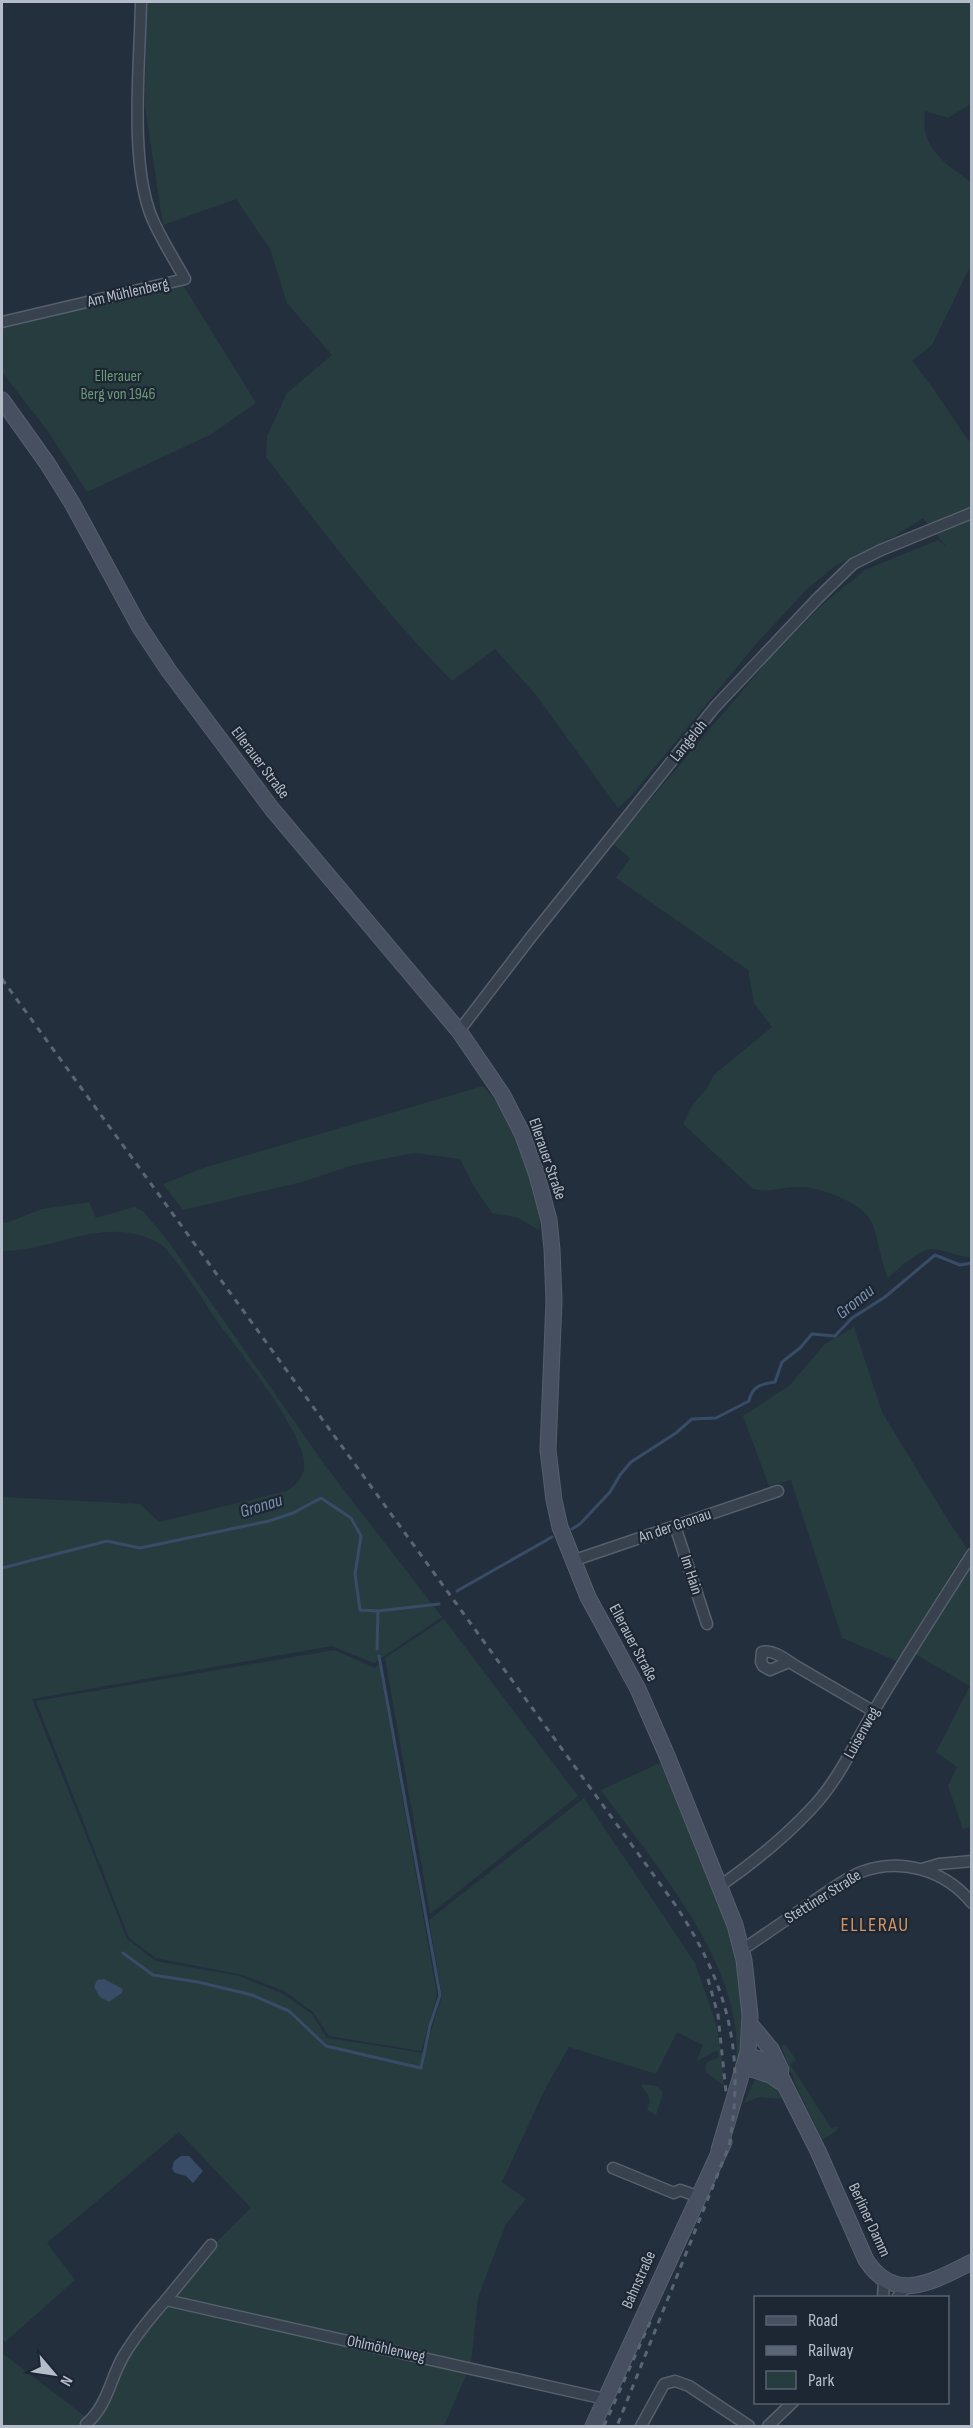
<svg xmlns="http://www.w3.org/2000/svg" width="973" height="2428" viewBox="0 0 973 2428" font-family="'Sofia Sans Condensed',sans-serif">
<style>
.green{fill:#263c3f}
.water{fill:#394c67}
.lines{fill:none;stroke-linecap:round;stroke-linejoin:round}
.stream{stroke:#394c67;stroke-width:3}
.street-casing{stroke:#565f6c;stroke-width:13}
.secondary-casing{stroke:#565f6c;stroke-width:17}
.street{stroke:#38414e;stroke-width:10}
.secondary{stroke:#465061;stroke-width:15}
.rail{stroke:#5a6575;stroke-width:3;stroke-dasharray:6 6;stroke-linecap:butt}
.labels{text-anchor:middle;dominant-baseline:central;stroke-width:4.5;stroke-linejoin:round;paint-order:stroke}
.street-label{font-size:16px;fill:#b4bcc9;stroke:#1d2633}
.park-label{font-size:16px;fill:#6b9a76;stroke:#1d2633}
.water-label{font-size:18px;font-style:italic;fill:#7c92b1;stroke:#1d2633}
.quarter-label{font-size:20px;letter-spacing:1.5px;fill:#d59563;stroke:#1d2633}
</style>
<rect width="100%" height="100%" fill="#242f3e"/>
<!-- green -->
<g class="green">
<path d="M146 2H971V104L948 118 925 111C920 149 944 162 971 182V265L932 345 912 361C934 387 951 416 971 444V1257C958 1257 946 1250 933 1249 920 1248 898 1269 888 1278 880 1260 879 1239 871 1221 863 1203 821 1188 803 1187 784 1186 771 1193 753 1189L683 1124 693 1104 706 1090 714 1075 772 1027 754 1003 748 970 616 878 630 858 613 844 769 659 824 603 865 570 938 540 946 546 923 518 895 536 835 566 805 591 755 645 631 796 618 808 536 695 495 649 452 681C384 612 325 534 266 457L267 436 287 393 332 355 287 303 270 249 236 199 163 225 145 107Z"/>
<polygon points="183,285 256,403 210,435 87,492 47,430 2,372 2,328"/>
<polygon points="483,1086 504,1111 527,1166 541,1216 539,1230 516,1217 492,1213 473,1185 460,1159 414,1153 353,1165 302,1182 183,1210 163,1184 200,1169"/>
<path d="M89 1202 96 1218 134 1207 143 1211 168 1241 327 1468 442 1617 374 1663 332 1646 32 1699 127 1939 156 1961 239 1976 283 1994 312 2014 327 2038 424 2053 442 1996 429 1920 584 1798 695 1963 716 2024 722 2057 724 2086 707 2073 705 2068 707 2062 719 2057 717 2050 696 2062 703 2045 677 2032 656 2074 569 2047 545 2089 502 2182 526 2199 506 2224 478 2297 471 2364 444 2426H2V2353L86 2417 146 2312 251 2208 179 2132 47 2243 75 2280 5 2342 2 2339V1497L140 1504 159 1522 287 1491C298 1483 306 1475 304 1461 301 1429 240 1352 219 1324 201 1298 184 1268 162 1245 107 1212 58 1251 2 1251V1222L6 1223 42 1209Z"/>
<polygon points="854,1327 882,1412 949,1522 967,1548 897,1661 842,1638 791,1480 769,1486 743,1416 790,1385 825,1344"/>
<polygon points="971,1564 971,1827 963,1829 948,1786 957,1767 936,1752 970,1686 915,1654"/>
<polygon points="444,1619 578,1796 430,1914 385,1658"/>
<polygon points="334,1650 375,1668 379,1664 437,1995 421,2051 329,2036 313,2012 284,1991 243,1975 156,1958 129,1938 36,1701"/>
<path d="M664 1761 724 1915 736 1955 743 2013 742 2043 736 2075C736 2061 737 2047 736 2033 727 1945 651 1860 601 1790Z"/>
<polygon points="785,2044 796,2060 790,2064 831,2128 838,2127 836,2131 822,2140 796,2085 781,2046"/>
<polygon points="762,2078 774,2084 782,2096 781,2099 760,2097 744,2103 754,2081"/>
<path d="M642 2084 658 2086 663 2093 656 2115 647 2110C652 2100 649 2095 642 2087Z"/>
</g>
<!-- water -->
<g class="water">
<polygon points="104,1979 123,1989 122,1993 109,2002 100,1997 94,1987 97,1980"/>
<polygon points="181,2156 189,2156 203,2171 193,2183 186,2176 175,2173 172,2169 174,2161"/>
</g>
<g class="lines">
<!-- stream -->
<g class="stream">
<path d="M572 1529 580 1524 610 1492 620 1475 631 1462 676 1433 692 1419 716 1418 749 1401C752 1386 761 1384 775 1382L782 1362 800 1348 812 1334 835 1336 852 1318 885 1297 935 1255 960 1265 972 1263"/>
<polyline points="2,1568 107,1541 140,1548 269,1521 293,1513 321,1498 351,1518 361,1536 355,1574 360,1610 378,1611 439,1604"/>
<polyline points="457,1591 552,1537"/>
<polyline points="377,1649 378,1611"/>
<polyline points="123,1953 153,1975 198,1982 252,1995 289,2011 326,2046 421,2068 430,2025 440,1995 379,1656"/>
</g>
<!-- street casing -->
<g class="street-casing">
<g id="street">
<path d="M2 322 185 279C174 259 161 239 152 218 129 163 140 62 141 2"/>
<polyline points="459,1031 531,937 715,707 818,598 853,564 881,550 972,513"/>
<polyline points="675,1526 707,1624"/>
<polyline points="572,1561 778,1491"/>
<path d="M789 1662 770 1670 763 1666 761 1662 762 1652C774 1649 786 1660 796 1666L873 1711"/>
<polyline points="922,1869 939,1864 972,1861"/>
<path d="M720 1886C753 1863 784 1838 811 1809 839 1780 854 1744 875 1709 906 1657 939 1606 972 1554"/>
<path d="M742 1950C768 1932 795 1914 821 1896 834 1888 847 1877 861 1872 901 1857 945 1870 972 1903"/>
<polyline points="613,2168 674,2193 680,2190 697,2196"/>
<polyline points="883,2298 884,2281"/>
<polyline points="897,2298 906,2287"/>
<polyline points="166,2300 211,2245"/>
<path d="M86 2424C108 2406 110 2378 124 2355 136 2335 150 2318 166 2300L605 2399"/>
<polyline points="641,2426 664,2384 675,2381 689,2386 749,2426"/>
<polyline points="768,2426 793,2402"/>
</g>
</g>
<!-- secondary casing -->
<g class="secondary-casing">
<g id="secondary">
<polyline points="2,400 47,463 72,503 139,626 169,671 272,809 459,1031 502,1094 522,1133 537,1175 549,1220 552,1249 554,1301 548,1450 554,1500 560,1527 588,1597 638,1689 668,1758 735,1925 744,1960 750,2015 748,2052 719,2150"/>
<polyline points="750,2024 771,2049 781,2070"/>
<path d="M745 2064 749 2060 755 2058 767 2060 777 2069 818 2151 866 2260C895 2305 934 2281 972 2262"/>
<polyline points="751,2069 770,2075 782,2083"/>
<polyline points="593,2426 724,2142"/>
</g>
</g>
<!-- street -->
<use href="#street" class="street"/>
<!-- secondary -->
<use href="#secondary" class="secondary"/>
<!-- rail -->
<g class="rail">
<path d="M2 979 674 1903C727 1982 746 2051 729 2146L617 2426"/>
<polyline points="708,1979 718,2015 726,2092"/>
<polyline points="604,2426 651,2320"/>
</g>
</g>
<g class="labels">
<!-- street labels -->
<g class="street-label">
<text transform="translate(128 293) rotate(-13)">Am Mühlenberg</text>
<text transform="translate(689 741) rotate(-51)">Langeloh</text>
<text transform="translate(260 763) rotate(53)">Ellerauer Straße</text>
<text transform="translate(547 1159) rotate(71)">Ellerauer Straße</text>
<text transform="translate(675 1526) rotate(-19)">An der Gronau</text>
<text transform="translate(691 1575) rotate(72)">Im Hain</text>
<text transform="translate(633 1643) rotate(62)">Ellerauer Straße</text>
<text transform="translate(862 1733) rotate(-61)">Luisenweg</text>
<text transform="translate(823 1897) rotate(-32)">Stettiner Straße</text>
<text transform="translate(869 2220) rotate(65)">Berliner Damm</text>
<text transform="translate(639 2280) rotate(-66)">Bahnstraße</text>
<text transform="translate(386 2349) rotate(12)">Ohlmöhlenweg</text>
</g>
<!-- park labels -->
<g class="park-label">
<text x="118" y="376">Ellerauer<tspan x="118" dy="18">Berg von 1946</tspan></text>
</g>
<!-- water labels -->
<g class="water-label">
<text transform="translate(855 1302) rotate(-39)">Gronau</text>
<text transform="translate(261 1506) rotate(-17)">Gronau</text>
</g>
<!-- quarter labels -->
<g class="quarter-label">
<text x="875" y="1925">ELLERAU</text>
</g>
</g>
<!-- border -->
<rect width="973" height="2428" fill="none" stroke="#b4bcc9" stroke-width="6"/>
<!-- legend -->
<rect x="754" y="2296" width="195" height="108" fill="#1d2633" stroke="#59626f" stroke-width="1.5"/>
<rect x="766" y="2316" width="30" height="9" fill="#465061" stroke="#59626f" stroke-width="1.5"/>
<text x="808" y="2326" font-size="18" fill="#b4bcc9">Road</text>
<rect x="766" y="2346" width="30" height="9" fill="#5a6575" stroke="#59626f" stroke-width="1.5"/>
<text x="808" y="2356" font-size="18" fill="#b4bcc9">Railway</text>
<rect x="766" y="2371" width="30" height="18" fill="#263c3f" stroke="#59626f" stroke-width="1.5"/>
<text x="808" y="2386" font-size="18" fill="#b4bcc9">Park</text>
<!-- north arrow -->
<g transform="translate(54 2374) rotate(119)" stroke="#1d2633" stroke-width="4.5" paint-order="stroke">
<path d="M0-4.5L10 22L0 15L-10 22Z" fill="#b4bcc9"/>
<text y="-9" font-size="16" font-weight="bold" text-anchor="middle" fill="#b4bcc9">N</text>
</g>
</svg>
